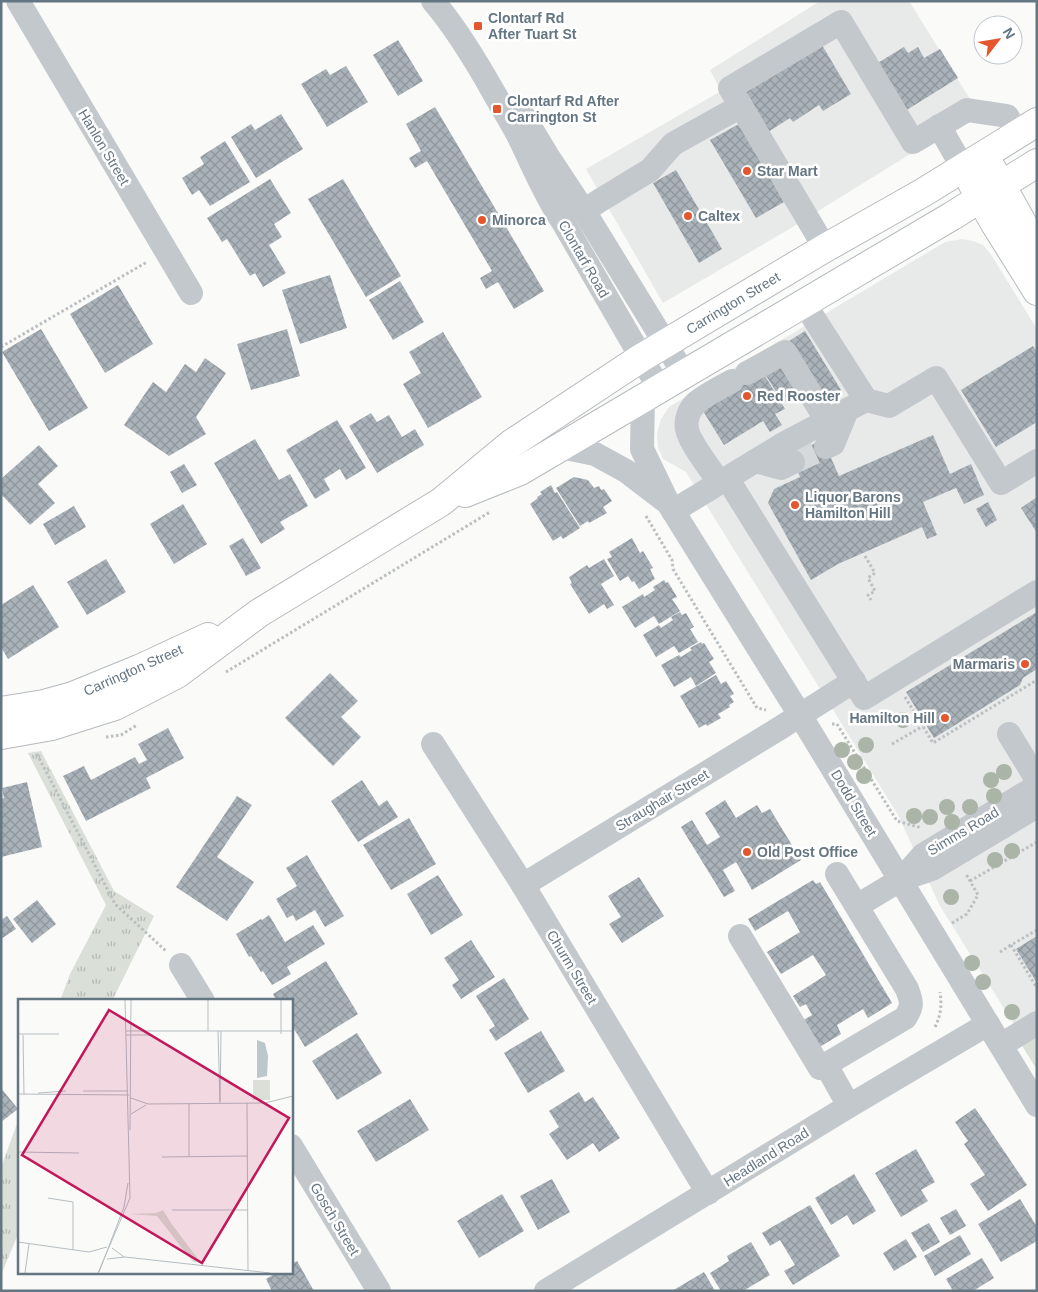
<svg xmlns="http://www.w3.org/2000/svg" width="1038" height="1292" viewBox="0 0 1038 1292" font-family="Arial,sans-serif">
<style>
.built{fill:#e8e9e9}
.grass{fill:url(#grass-tufts)}
.park{fill:#dadfd7}
.building{fill:url(#building-cross-hatch)}
.lines{fill:none;stroke-linecap:round;stroke-linejoin:round}
.minor-tunnel{stroke:#d5d9db;stroke-width:24;stroke-dasharray:24 12;stroke-linecap:butt}
.major-casing{stroke:#b5babe;stroke-width:30}
.path{stroke:#bbbfc2;stroke-width:3;stroke-dasharray:2.5 2.5;stroke-linecap:butt}
.minor{stroke:#c3c8cc;stroke-width:24}
.major{stroke:#fff;stroke-width:28}
.tree{fill:#aab4a7}
.poi-dot{fill:#e4572e;stroke:#fff;stroke-width:2}
.labels{text-anchor:middle;dominant-baseline:central;stroke-width:5;stroke-linejoin:round;paint-order:stroke}
.poi-label{font-size:14px;font-weight:bold;fill:#657683;stroke:#fff;text-anchor:start}
.street-label{font-size:14px;fill:#657683;stroke:#fff}
.inset-road{fill:none;stroke:#b5bdc2;stroke-width:1}
.view{fill:#c2185b;fill-opacity:0.15;stroke:#c2185b;stroke-width:2.5}
.inset-edge{fill:none;stroke:#657683;stroke-width:2.5}
</style>
<defs>
<pattern id="grass-tufts" width="24" height="20" patternUnits="userSpaceOnUse" patternTransform="scale(1.25)"><rect width="24" height="20" fill="#dadfd7"/><path d="M3 7l-1-3M5 7V3M7 7l1-3M15 17l-1-3M17 17v-4M19 17l1-3" fill="none" stroke="#b4b9b4"/></pattern>
<pattern id="building-cross-hatch" width="8" height="8" patternUnits="userSpaceOnUse" patternTransform="scale(1.25)"><rect width="8" height="8" fill="#aab3b9"/><path d="M0 0l8 8M0 8l8-8" fill="none" stroke="#8e969c"/></pattern>
</defs>
<rect width="100%" height="100%" fill="#fafaf8"/>
<!-- built -->
<g class="built">
<polygon points="820,1 909,1 978,112 786,231 663,303 586,169 721,91 710,70"/>
<polygon points="962,239 973,241 983,245 990,253 1037,329 1037,1034 1025,1042 940,906 898,815 686,472 663,459 658,448 657,433 661,419 669,407 945,242"/>
</g>
<!-- grass -->
<g class="grass">
<polygon points="41,751 114,891 154,916 112,1001 60,1001 70,974 106,905 28,753"/>
<polygon points="19,1118 19,1232 1,1275 1,1168"/>
</g>
<!-- park -->
<polygon class="park" points="1037,1034 1037,1070 1021,1044"/>
<!-- building -->
<g class="building">
<polygon points="398,40 423,81 398,96 373,55"/>
<polygon points="822,45 851,94 823,111 819,105 793,122 790,118 768,132 744,91"/>
<polygon points="904,47 908,53 918,47 924,58 940,49 958,78 905,111 876,64"/>
<polygon points="346,66 368,102 327,127 301,84 326,69 330,75"/>
<polygon points="435,107 544,291 514,309 498,282 486,289 480,278 492,271 427,161 415,168 409,158 421,151 406,124"/>
<polygon points="281,114 303,149 256,178 231,137 251,124 255,130"/>
<polygon points="739,124 784,202 756,218 710,140"/>
<polygon points="225,141 250,182 210,206 199,190 192,195 182,178 204,164 200,157"/>
<polygon points="676,170 722,249 699,263 653,183"/>
<polygon points="270,179 291,213 274,224 282,237 269,245 286,273 263,287 255,273 250,276 227,239 222,242 207,218"/>
<polygon points="343,179 401,276 366,297 308,199"/>
<polygon points="330,275 347,328 300,344 282,290"/>
<polygon points="400,281 424,322 393,340 369,300"/>
<polygon points="118,285 153,344 105,373 70,314"/>
<polygon points="41,329 88,408 49,431 2,352"/>
<polygon points="287,329 300,376 251,390 237,344"/>
<polygon points="805,331 841,390 825,400 789,341"/>
<polygon points="443,332 482,397 428,428 403,384 421,373 409,352"/>
<polygon points="1033,346 1037,352 1037,422 996,447 961,390"/>
<polygon points="205,358 226,373 196,417 206,434 169,456 124,425 153,382 166,392 185,364 196,372"/>
<polygon points="781,365 799,393 783,403 765,374"/>
<polygon points="761,369 785,409 775,414 782,425 770,432 763,421 724,445 700,406"/>
<polygon points="371,413 377,422 389,415 402,437 415,429 424,445 377,473 349,426"/>
<polygon points="337,420 366,468 346,480 340,469 324,479 330,490 315,499 286,450"/>
<polygon points="933,435 950,474 971,464 984,495 964,504 956,488 923,502 937,535 927,539 922,527 838,564 811,580 768,503 774,489 800,477 790,454 823,440 839,476"/>
<polygon points="255,439 279,480 290,474 308,506 280,522 285,529 261,544 214,463"/>
<polygon points="39,445 58,466 38,484 55,503 30,525 1,494 1,479"/>
<polygon points="184,464 197,485 182,493 170,472"/>
<polygon points="574,477 588,480 594,488 599,486 601,490 604,489 612,501 603,507 607,513 589,523 588,521 580,526 556,488"/>
<polygon points="551,485 555,493 557,492 580,528 563,539 561,536 553,541 530,504 538,498 537,497 542,494 540,492"/>
<polygon points="1037,497 1037,533 1021,508"/>
<polygon points="988,502 997,520 986,527 976,509"/>
<polygon points="183,504 207,544 174,564 150,524"/>
<polygon points="74,506 86,527 55,545 43,524"/>
<polygon points="243,538 261,568 246,576 229,546"/>
<polygon points="632,538 640,553 643,551 653,568 650,569 655,579 639,589 634,581 632,582 628,576 620,581 607,559 612,557 609,552"/>
<polygon points="106,559 126,592 87,615 67,582"/>
<polygon points="604,559 614,576 601,584 614,605 607,609 604,604 589,614 570,584 572,583 569,577 587,565 589,568"/>
<polygon points="664,580 666,583 668,582 677,597 672,599 680,611 659,624 654,616 635,628 622,607 643,594 644,597 655,590 653,587"/>
<polygon points="33,585 59,627 8,659 1,647 1,605"/>
<polygon points="680,612 682,615 686,613 694,627 690,629 698,642 679,653 674,646 656,657 643,635 659,625 661,628 673,620 671,617"/>
<polygon points="1037,612 1037,669 1023,678 1020,685 934,738 906,692"/>
<polygon points="701,642 702,644 704,643 714,659 709,662 716,673 696,686 691,677 674,687 661,665 679,655 681,657 692,650 690,648"/>
<polygon points="330,673 358,701 341,717 361,737 333,766 285,718"/>
<polygon points="716,675 721,684 726,681 734,694 730,696 734,702 729,705 730,707 718,714 721,718 707,726 706,724 699,728 680,696"/>
<polygon points="168,728 184,758 146,778 151,788 86,821 63,776 84,766 91,780 135,757 139,764 147,760 138,744"/>
<polygon points="362,780 379,806 387,800 398,817 358,842 331,801"/>
<polygon points="27,782 42,847 1,857 1,799 4,798 2,788"/>
<polygon points="237,796 252,805 217,857 254,882 227,921 176,887"/>
<polygon points="725,800 736,818 757,805 762,813 770,809 801,860 752,890 736,862 723,870 735,891 724,897 681,827 692,820 707,845 720,837 705,813"/>
<polygon points="409,818 436,864 391,890 363,845"/>
<polygon points="307,855 344,916 325,927 315,910 296,921 293,915 287,918 276,899 297,886 286,868"/>
<polygon points="438,875 463,915 431,935 407,894"/>
<polygon points="639,877 664,916 622,943 609,924 621,917 608,896"/>
<polygon points="813,880 816,884 820,882 892,1003 868,1018 863,1009 837,1025 841,1034 818,1048 802,1021 812,1015 806,1004 800,1007 793,996 826,975 813,955 781,974 767,952 800,932 788,911 755,931 748,919"/>
<polygon points="37,900 56,924 32,943 13,919"/>
<polygon points="269,915 285,942 313,925 325,944 287,967 291,974 272,985 263,971 261,972 251,956 249,957 236,934 261,919 262,920"/>
<polygon points="7,916 16,929 1,939 1,920"/>
<polygon points="1037,936 1037,983 1016,949"/>
<polygon points="471,940 495,977 461,999 452,985 459,980 444,958"/>
<polygon points="326,961 358,1014 305,1047 291,1024 291,1001 277,1001 273,994"/>
<polygon points="504,978 529,1019 496,1041 489,1030 495,1026 476,996"/>
<polygon points="541,1031 565,1071 528,1093 504,1053"/>
<polygon points="357,1033 382,1073 337,1100 312,1061"/>
<polygon points="1,1088 18,1109 1,1122"/>
<polygon points="579,1092 585,1102 593,1097 620,1138 599,1152 593,1143 567,1160 549,1134 559,1127 549,1111"/>
<polygon points="410,1099 429,1130 376,1162 357,1131"/>
<polygon points="975,1108 1027,1185 988,1211 970,1184 985,1175 964,1144 968,1141 955,1122"/>
<polygon points="916,1149 935,1182 921,1190 928,1201 901,1217 875,1173"/>
<polygon points="854,1174 876,1211 853,1225 847,1215 831,1225 815,1198"/>
<polygon points="552,1179 570,1212 538,1230 520,1196"/>
<polygon points="502,1194 524,1231 479,1258 457,1221"/>
<polygon points="1020,1199 1037,1227 1037,1241 1001,1262 978,1224"/>
<polygon points="810,1205 840,1256 793,1285 784,1271 795,1265 780,1240 770,1246 762,1233"/>
<polygon points="956,1209 966,1226 950,1235 940,1218"/>
<polygon points="929,1223 940,1242 923,1252 911,1233"/>
<polygon points="960,1235 971,1254 935,1276 924,1256"/>
<polygon points="906,1239 917,1257 894,1271 883,1253"/>
<polygon points="751,1242 770,1275 743,1291 721,1291 710,1273 729,1261 727,1256"/>
<polygon points="982,1258 994,1278 973,1291 953,1291 946,1279"/>
<polygon points="297,1261 314,1291 272,1291 266,1279 276,1273 291,1273 291,1264"/>
<polygon points="704,1272 715,1291 672,1291"/>
</g>
<g class="lines">
<!-- minor-tunnel -->
<polyline class="minor-tunnel" points="793,462 826,447"/>
<!-- major casing -->
<g class="major-casing">
<g id="major">
<polyline points="992,169 1037,249"/>
<polyline points="972,183 994,222 1037,291"/>
<polyline points="465,493 520,471 952,216 1037,163"/>
<polyline points="1,711 44,704 73,696 139,669 208,637"/>
<polyline points="1,735 52,726 115,706 177,674 259,613 441,502 511,444 641,358 825,248 924,192 1037,122"/>
</g>
</g>
<!-- path -->
<g class="path">
<polyline points="1,347 147,262"/>
<polyline points="646,516 672,560 673,569 757,708 766,710"/>
<polyline points="865,556 875,573 868,578 875,591 868,595 871,600"/>
<polyline points="226,672 490,512"/>
<polyline points="905,697 933,743 1037,680"/>
<polyline points="832,724 837,724 897,821 922,828"/>
<polyline points="106,737 121,735 137,725"/>
<polyline points="892,744 923,726"/>
<polyline points="37,754 115,904 166,951"/>
<polyline points="970,881 1037,842"/>
<polyline points="952,923 967,914 978,895 966,874"/>
<polyline points="1037,930 1011,945 1037,988"/>
<polyline points="1000,952 1011,945"/>
<path d="M935 1027C941 1015 942 1005 940 992"/>
</g>
<!-- minor -->
<g class="minor">
<polyline points="18,1 191,293"/>
<path d="M433 1C457 29 476 61 494 93 502 107 510 120 517 133 532 163 544 194 563 222L659 388"/>
<polyline points="741,106 730,88 841,22 913,142 967,110 1007,116 1018,134"/>
<polyline points="521,112 547,155 584,211 684,374"/>
<polyline points="939,126 963,168"/>
<polyline points="584,211 599,201 650,170 673,144 741,106 825,248"/>
<polyline points="747,373 785,352 827,421"/>
<polyline points="643,398 642,449 668,503 800,715 1037,1105"/>
<polyline points="866,400 889,406 936,378 1001,483 1037,461"/>
<polyline points="561,447 595,454 626,471 664,500"/>
<polyline points="826,447 833,444 847,410"/>
<polyline points="756,461 781,468 793,462"/>
<polyline points="727,478 864,698 1037,592"/>
<path d="M720 483C711 470 689 442 687 429 685 421 689 410 695 404 703 396 722 387 732 381"/>
<polyline points="673,511 785,443 866,400 804,303"/>
<polyline points="1009,734 1037,780"/>
<polyline points="433,744 523,885 708,1193"/>
<polyline points="902,879 923,855 1037,786"/>
<polyline points="523,885 780,728 854,681"/>
<polyline points="857,906 900,880 932,869 1037,806"/>
<path d="M740 936 820 1068 905 1018C913 1006 912 1002 907 989L837 874"/>
<polyline points="181,965 203,1001"/>
<polyline points="1001,1045 1037,1023"/>
<polyline points="826,1065 849,1106"/>
<polyline points="291,1146 379,1291"/>
<polyline points="546,1291 849,1106 988,1024"/>
</g>
<!-- major -->
<use href="#major" class="major"/>
</g>
<!-- trees -->
<g class="tree">
<circle cx="903" cy="720" r="8"/>
<circle cx="866" cy="745" r="8"/>
<circle cx="842" cy="750" r="8"/>
<circle cx="855" cy="762" r="8"/>
<circle cx="1004" cy="772" r="8"/>
<circle cx="864" cy="776" r="8"/>
<circle cx="991" cy="780" r="8"/>
<circle cx="994" cy="796" r="8"/>
<circle cx="947" cy="807" r="8"/>
<circle cx="970" cy="807" r="8"/>
<circle cx="914" cy="816" r="8"/>
<circle cx="930" cy="817" r="8"/>
<circle cx="952" cy="822" r="8"/>
<circle cx="1012" cy="851" r="8"/>
<circle cx="995" cy="860" r="8"/>
<circle cx="951" cy="897" r="8"/>
<circle cx="972" cy="963" r="8"/>
<circle cx="983" cy="982" r="8"/>
<circle cx="1012" cy="1012" r="8"/>
</g>
<!-- markers -->
<g class="poi-dot">
<rect x="473" y="21" width="10" height="10" rx="2.5"/>
<rect x="492" y="104" width="10" height="10" rx="2.5"/>
<circle cx="747" cy="171" r="5"/>
<circle cx="688" cy="216" r="5"/>
<circle cx="482" cy="220" r="5"/>
<circle cx="747" cy="396" r="5"/>
<circle cx="795" cy="505" r="5"/>
<circle cx="1025" cy="664" r="5"/>
<circle cx="945" cy="718" r="5"/>
<circle cx="747" cy="852" r="5"/>
</g>
<g class="labels">
<!-- poi labels -->
<g class="poi-label">
<text x="488" y="18">Clontarf Rd<tspan x="488" dy="16">After Tuart St</tspan></text>
<text x="507" y="101">Clontarf Rd After<tspan x="507" dy="16">Carrington St</tspan></text>
<text x="757" y="171">Star Mart</text>
<text x="698" y="216">Caltex</text>
<text x="492" y="220">Minorca</text>
<text x="757" y="396">Red Rooster</text>
<text x="805" y="497">Liquor Barons<tspan x="805" dy="16">Hamilton Hill</tspan></text>
<text x="1015" y="664" text-anchor="end">Marmaris</text>
<text x="935" y="718" text-anchor="end">Hamilton Hill</text>
<text x="757" y="852">Old Post Office</text>
</g>
<!-- street labels -->
<g class="street-label">
<text transform="translate(104 147) rotate(59)">Hanlon Street</text>
<text transform="translate(584 259) rotate(60)">Clontarf Road</text>
<text transform="translate(733 303) rotate(-31)">Carrington Street</text>
<text transform="translate(133 670) rotate(-24)">Carrington Street</text>
<text transform="translate(662 800) rotate(-31)">Straughair Street</text>
<text transform="translate(854 803) rotate(59)">Dodd Street</text>
<text transform="translate(963 831) rotate(-31)">Simms Road</text>
<text transform="translate(572 967) rotate(59)">Churm Street</text>
<text transform="translate(766 1157) rotate(-32)">Headland Road</text>
<text transform="translate(335 1219) rotate(59)">Gosch Street</text>
</g>
</g>
<!-- overview -->
<g transform="translate(18 999)">
<rect width="275" height="275" fill="#fafaf8"/>
<path d="M145 211 153 224 183 264 175 263 139 217 111 215 138 214Z" fill="#dadfd7"/>
<path d="M235 81H252V101H235Z" fill="#dadfd7"/>
<path d="M239 41 247 44 250 57 249 77 239 79Z" fill="#bbc7cb"/>
<path class="inset-road" d="M190 1V32M263 1V35M108 32H275M200 32 202 104M0 35H41M5 36 6 96M108 36H135M65 92H110M20 94 48 92M0 95 111 96M113 99 130 105 247 104 275 97M202 102 203 32M171 104V157M229 104 230 272M113 115 128 106M112 131 113 1M0 153 61 154M144 158 230 157M30 199 55 203V251M154 211H230M0 243 71 253 89 248M94 249 106 258M89 260 107 258 252 274M81 273 106 208 110 184M7 274 11 245M80 274 112 199 107 1"/>
<path class="view" d="M91 11 271 119 184 264 4 156Z"/>
<rect width="275" height="275" class="inset-edge"/>
</g>
<!-- border -->
<rect width="1038" height="1292" fill="none" stroke="#657683" stroke-width="5"/>
<!-- north arrow -->
<g transform="translate(998 40) rotate(59)"><circle r="24" fill="#ffffff" stroke="#c1c8cd"/>
<path d="M0-4L9 19L0 12L-9 19Z" fill="#e4572e"/>
<text y="-8" font-size="14" font-weight="bold" text-anchor="middle" fill="#657683">N</text>
</g>
</svg>
